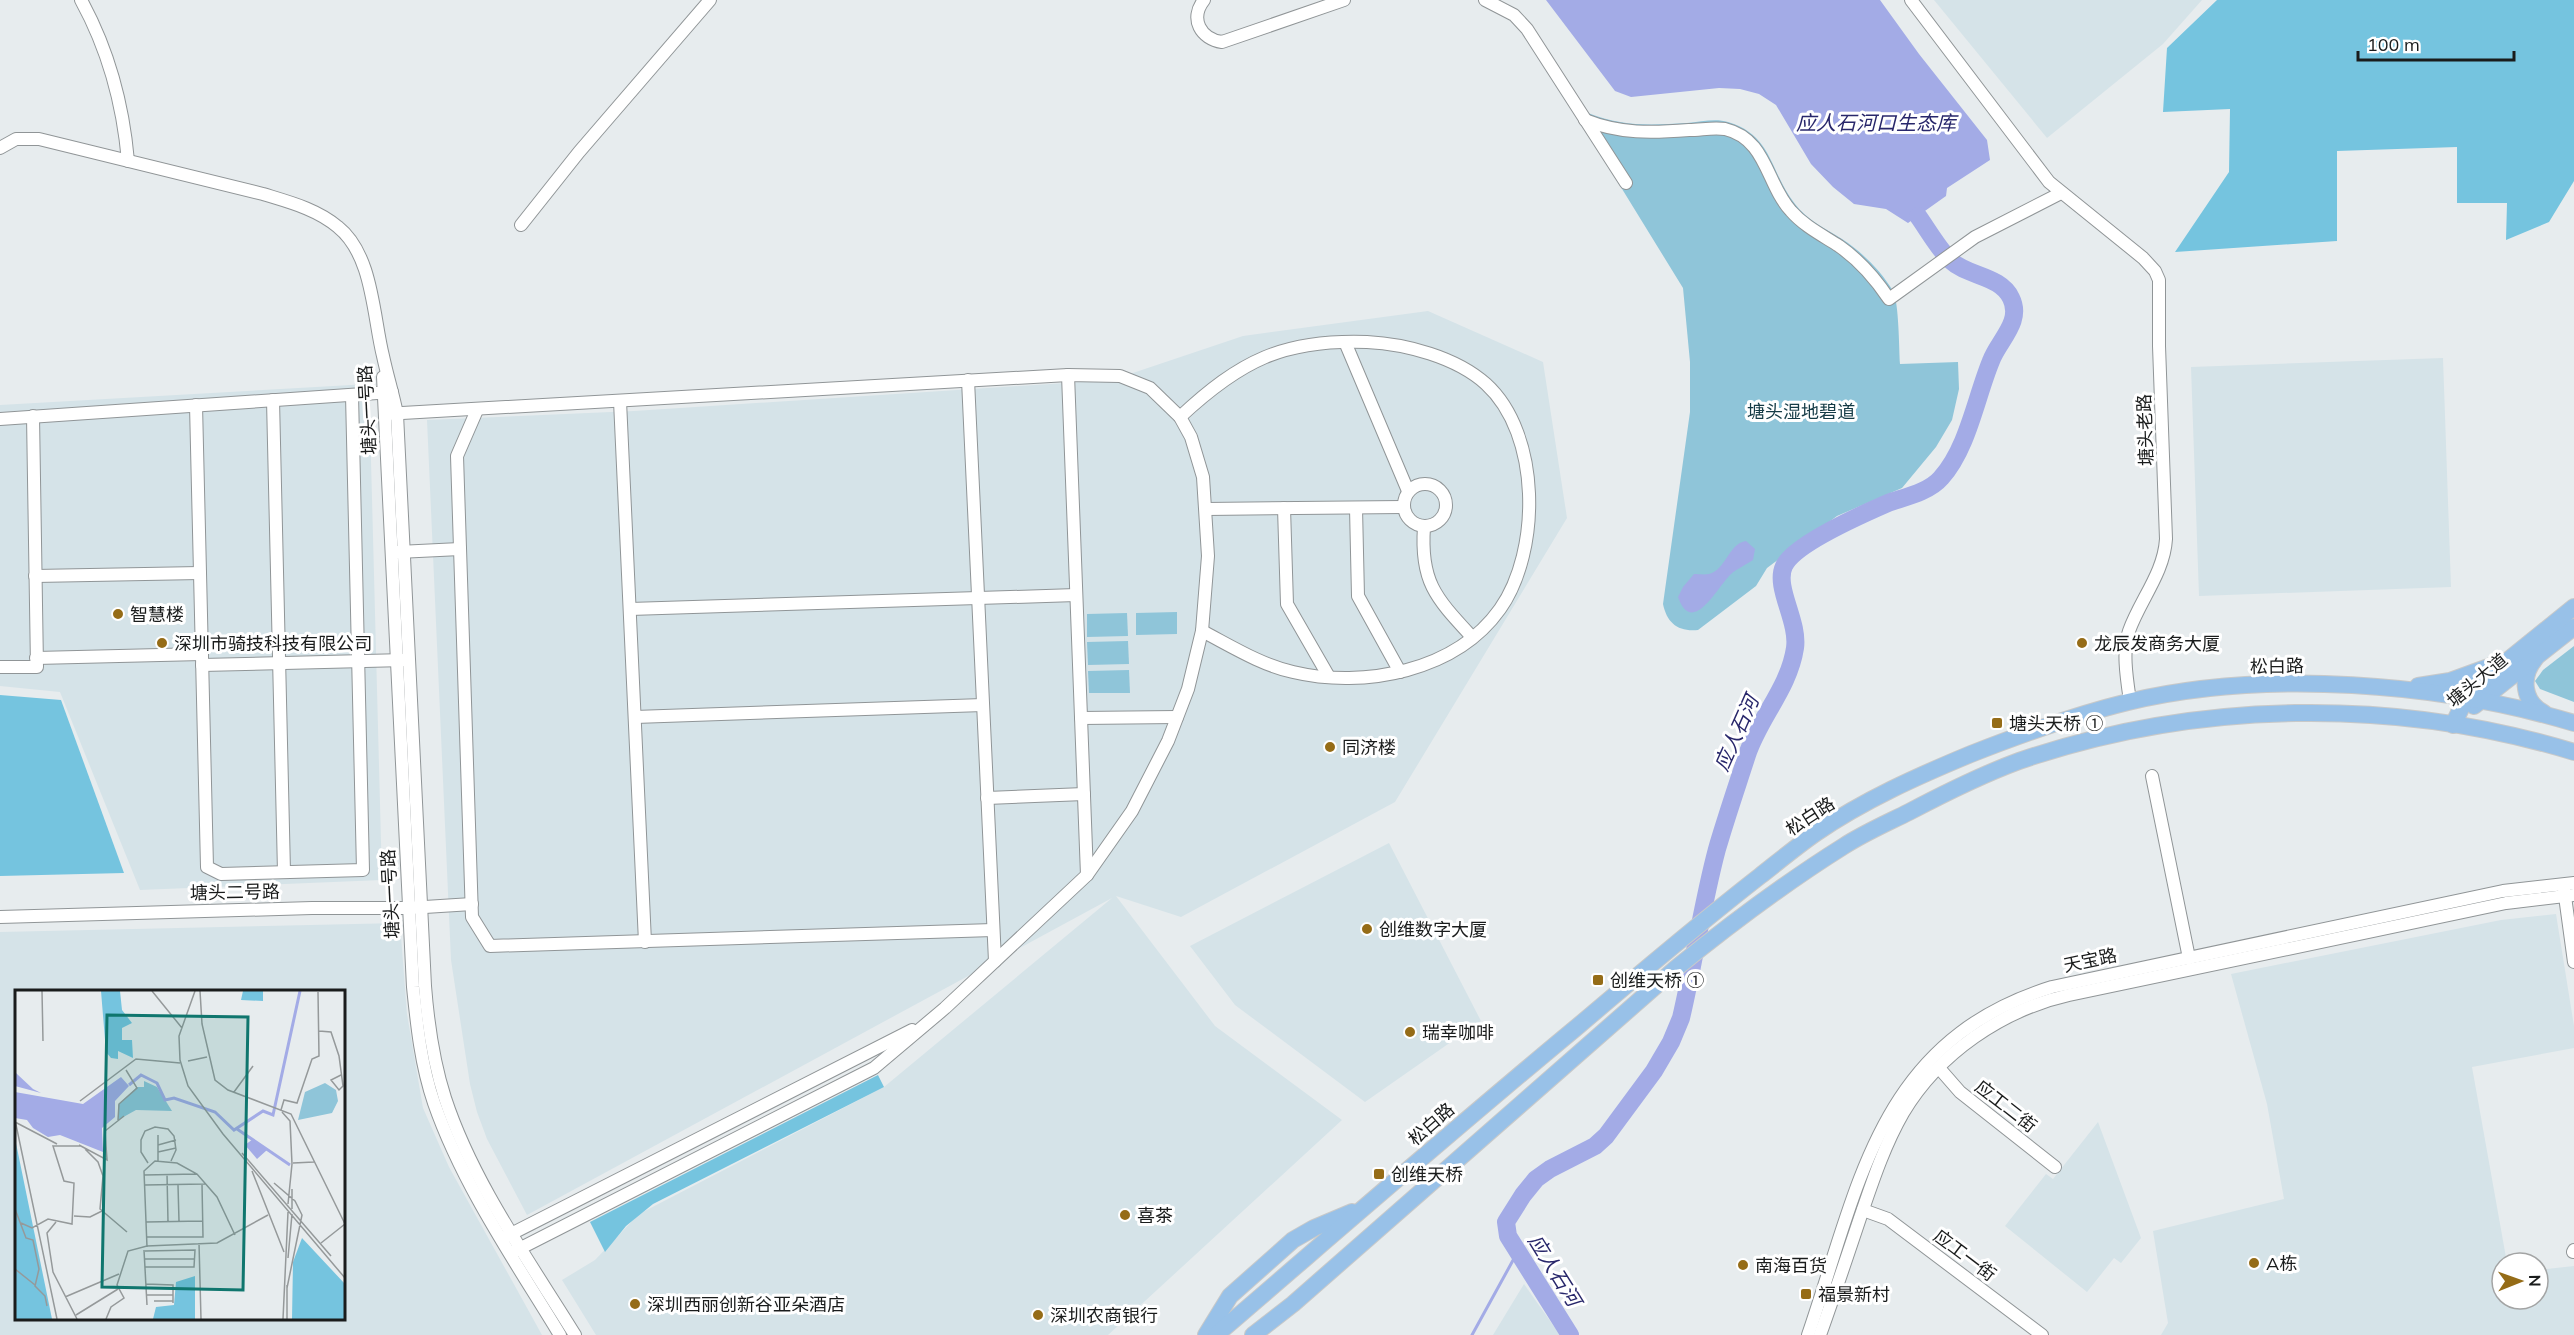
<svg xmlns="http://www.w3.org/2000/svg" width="2574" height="1335" viewBox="0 0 2574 1335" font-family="Mulish,'Noto Sans SC',sans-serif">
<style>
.built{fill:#d5e3e8;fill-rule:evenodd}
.green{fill:#8fc5d9}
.forest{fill:#75c4df}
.water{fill:#a3abe6}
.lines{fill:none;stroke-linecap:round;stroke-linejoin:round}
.stream{stroke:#a3abe6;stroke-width:3}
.river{stroke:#a3abe6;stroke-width:18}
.minor-casing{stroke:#909597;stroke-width:14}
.major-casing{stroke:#c8c9c9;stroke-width:18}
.minor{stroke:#fff;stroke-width:12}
.major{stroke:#98c1e8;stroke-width:16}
.poi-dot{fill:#956c17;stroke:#fff;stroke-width:2}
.labels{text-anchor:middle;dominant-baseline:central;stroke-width:6;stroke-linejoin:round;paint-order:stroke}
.street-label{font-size:18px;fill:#1a1c1c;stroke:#fff}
.park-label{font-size:18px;fill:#153b46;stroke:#fff}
.poi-label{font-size:18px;fill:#1a1c1c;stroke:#fff;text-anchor:start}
.water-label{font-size:20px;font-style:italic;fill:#28276b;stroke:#fff}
.inset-river{fill:none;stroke:#a3abe6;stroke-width:3}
.inset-road{fill:none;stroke:#95999a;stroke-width:1.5}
.view{fill:#0f766e;fill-opacity:0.15;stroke:#0f766e;stroke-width:3}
.inset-edge{fill:none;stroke:#1a1c1c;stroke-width:3}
</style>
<rect width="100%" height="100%" fill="#e7ecee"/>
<!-- built -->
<g class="built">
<polygon points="1934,0 2202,0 2163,44 2047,138"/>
<polygon points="1428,311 1543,362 1567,518 1395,802 1181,917 1116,896 1215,1026 1342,1120 1108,1335 596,1335 562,1280 595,1260 639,1214 884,1087 1112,898 527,1215 487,1139 477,1112 470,1084 451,960 427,420 634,411 1112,380 1243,336"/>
<polygon points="2443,358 2451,587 2199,596 2191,367"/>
<polygon points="369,384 382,880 140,890 60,692 0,686 0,405"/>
<polygon points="1389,843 1481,1021 1365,1102 1235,1005 1190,946"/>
<polygon points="2556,914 2574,1026 2574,1048 2472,1067 2507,1263 2502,1263 2502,1299 2538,1299 2538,1270 2574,1266 2574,1335 2161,1335 2168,1323 2153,1231 2284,1199 2267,1104 2231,974 2501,920"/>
<path d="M400 923 407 1014 423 1108 449 1167 542 1335H0V932ZM16 992H344V1318H16Z"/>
<polygon points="2098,1122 2141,1238 2121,1263 2114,1258 2087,1292 2005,1226 2046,1174 2053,1179"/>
<polygon points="1524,1284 1560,1335 1493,1335"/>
</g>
<!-- green -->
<g class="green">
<path d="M1588 113C1622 127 1652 125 1687 123 1701 122 1715 118 1728 122 1773 135 1770 173 1795 204 1807 220 1826 229 1842 239 1862 252 1881 271 1893 291 1899 302 1899 349 1900 364L1958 362 1959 389 1952 420 1936 447 1902 488 1837 516 1767 568 1756 586 1698 630C1678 632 1667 623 1663 604L1690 412V362L1683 288 1579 119Z"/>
<polygon points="1177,612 1177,634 1136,635 1136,613"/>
<polygon points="1127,613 1128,636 1087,637 1087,614"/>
<polygon points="1128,641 1129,664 1088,665 1087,642"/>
<polygon points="2574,646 2574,702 2540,689 2535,681 2543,670"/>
<polygon points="1129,670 1130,693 1089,693 1088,671"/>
</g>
<!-- forest -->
<g class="forest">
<polygon points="2217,0 2574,0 2574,181 2549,222 2506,240 2507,203 2457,203 2457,147 2337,151 2337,241 2175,252 2229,172 2230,109 2163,112 2167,48"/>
<polygon points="0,695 61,700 124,873 0,876"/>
<polygon points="878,1075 884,1087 653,1204 626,1226 605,1252 590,1222"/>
</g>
<!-- water -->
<g class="water">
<polygon points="1546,0 1880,0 1919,54 1987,140 1990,160 1947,188 1946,196 1908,223 1886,209 1854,204 1833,187 1811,164 1776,105 1759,94 1740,89 1719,88 1631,97 1615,91"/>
<path d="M1746 541 1755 549 1753 560C1746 565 1736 569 1730 575 1717 588 1692 637 1678 597L1683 587 1694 574C1698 574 1704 575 1709 574 1726 570 1728 544 1746 541Z"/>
</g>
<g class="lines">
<!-- stream -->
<polyline class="stream" points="1472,1335 1517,1253"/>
<!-- river -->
<path class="river" d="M1570 1335 1508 1236 1506 1222 1523 1195 1536 1179 1550 1169 1595 1146 1606 1136 1654 1071 1671 1042 1681 1018C1694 963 1702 905 1717 849 1726 818 1737 786 1747 755 1759 718 1789 688 1795 648 1799 621 1774 587 1784 566 1794 544 1865 513 1888 503 1905 497 1929 492 1941 478 1968 448 1976 397 1991 361 1998 341 2023 322 2011 298 2000 275 1968 277 1950 260 1938 248 1928 230 1918 216"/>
<!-- minor casing -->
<g class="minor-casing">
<g id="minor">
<path d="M81 0C109 51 123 104 128 161"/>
<path d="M1204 0C1189 19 1201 39 1222 42L1344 0"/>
<polyline points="1485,0 1514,15 1527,29 1626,183"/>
<path d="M1911 0 2049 182 2143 258 2155 271 2159 280V346L2166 539C2164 573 2140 600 2129 631 2122 651 2127 680 2130 701"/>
<path d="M1585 120C1620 134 1652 133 1689 130 1701 130 1713 127 1725 129 1767 139 1766 184 1791 211 1804 226 1822 235 1839 246 1859 260 1875 278 1889 299L1975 237 2061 193"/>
<path d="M0 148 16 139H39L263 194C289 202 317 209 338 227 373 255 373 316 383 356 387 375 393 394 397 414L425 986C428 1024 433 1061 445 1098 473 1183 528 1259 575 1335"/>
<polyline points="521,225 579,152 710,0"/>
<polyline points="1345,342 1408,491"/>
<polyline points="1068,375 1087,875"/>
<path d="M383 377 413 987C417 1026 421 1065 434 1103 463 1186 515 1261 560 1335"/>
<polyline points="968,380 995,961"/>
<polyline points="273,400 284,872"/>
<polyline points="620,401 645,942"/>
<polyline points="196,405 207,867 221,874 363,870 352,395"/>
<polyline points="477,410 457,456 472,917 490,946 993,930"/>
<polyline points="385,414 1068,375 1120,376 1150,388 1180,417 1191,437 1203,477 1208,556 1202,631 1188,689 1168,741 1132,811 1087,875 945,1008 874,1068 511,1253"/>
<path d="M1180 417C1240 361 1283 339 1367 342 1406 344 1456 357 1486 384 1541 434 1541 551 1500 609 1456 671 1364 689 1293 672 1261 665 1231 646 1202 631"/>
<polyline points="0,419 392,392"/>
<circle cx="1425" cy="505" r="21"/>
<polyline points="1284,508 1287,604 1329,677"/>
<polyline points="1356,508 1358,596 1400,672"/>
<polyline points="1206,509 1403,507"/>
<path d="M1424 527C1420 582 1436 598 1472 637"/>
<polyline points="398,552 460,549"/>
<polyline points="35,576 200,573"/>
<polyline points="630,609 1076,595"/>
<polyline points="36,658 202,654"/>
<polyline points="202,665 405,660"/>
<polyline points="0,667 37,667 33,416"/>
<polyline points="635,717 983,705"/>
<polyline points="1081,718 1177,717"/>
<polyline points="2152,776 2189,958"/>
<polyline points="987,798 1084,794"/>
<polyline points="2564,889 2574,962"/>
<polyline points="0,917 312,908 409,908 472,904"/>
<polyline points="1939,1068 1960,1092 2055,1167"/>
<polyline points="1863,1210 1888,1219 2042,1335"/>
<polyline points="507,1236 912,1030"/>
<polyline points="2573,1252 2574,1250"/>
<path d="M1808 1335C1860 1184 1878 1041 2052 987L2503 891 2574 883"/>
<path d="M1820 1335C1834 1296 1847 1257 1860 1218 1872 1183 1884 1146 1903 1113 1939 1053 2002 1010 2069 995L2506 903 2574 895"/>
</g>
</g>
<!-- major casing -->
<g class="major-casing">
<g id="major">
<path d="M2535 659C2520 677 2523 702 2544 713"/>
<polyline points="2418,686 2450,681 2494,665"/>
<polyline points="2474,706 2574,627"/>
<polyline points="2453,725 2466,698 2475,687 2574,607"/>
<polyline points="1206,1335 1230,1296 1293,1240 1314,1228 1352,1212"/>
<path d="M1216 1335C1336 1232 1455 1128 1577 1027 1637 976 1697 925 1760 876 1778 862 1797 846 1816 833 1864 800 1918 776 1971 754 2022 734 2075 715 2128 702 2266 669 2440 683 2574 723"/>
<path d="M1253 1335 1293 1304 1675 969C1729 925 1785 883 1844 846 1864 833 1887 823 1909 812 1945 793 1981 775 2019 761 2196 700 2395 697 2574 752"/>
</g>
</g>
<!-- minor -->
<use href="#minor" class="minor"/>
<!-- major -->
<use href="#major" class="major"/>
</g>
<!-- markers -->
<g class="poi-dot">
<circle cx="118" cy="614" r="6"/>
<circle cx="162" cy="643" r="6"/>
<circle cx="2082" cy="643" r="6"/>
<rect x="1991" y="717" width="12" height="12" rx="3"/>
<circle cx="1330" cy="747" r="6"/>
<circle cx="1367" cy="929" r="6"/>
<rect x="1592" y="974" width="12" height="12" rx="3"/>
<circle cx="1410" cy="1032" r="6"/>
<rect x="1373" y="1168" width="12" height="12" rx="3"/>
<circle cx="1125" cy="1215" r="6"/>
<circle cx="2254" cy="1263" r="6"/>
<circle cx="1743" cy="1265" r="6"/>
<rect x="1800" y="1288" width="12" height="12" rx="3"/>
<circle cx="635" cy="1304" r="6"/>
<circle cx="1038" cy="1315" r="6"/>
</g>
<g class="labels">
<!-- street labels -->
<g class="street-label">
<text transform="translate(367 410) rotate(-93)">塘头一号路</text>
<text transform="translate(2145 430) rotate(-92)">塘头老路</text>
<text transform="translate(2277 666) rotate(-1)">松白路</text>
<text transform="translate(2477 680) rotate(-40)">塘头大道</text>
<text transform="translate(1810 816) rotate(-33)">松白路</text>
<text transform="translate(235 892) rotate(-1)">塘头二号路</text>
<text transform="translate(390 894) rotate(-93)">塘头一号路</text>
<text transform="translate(2090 960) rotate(-12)">天宝路</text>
<text transform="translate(2006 1106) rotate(38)">应工二街</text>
<text transform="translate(1431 1124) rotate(-41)">松白路</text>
<text transform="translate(1965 1255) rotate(37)">应工一街</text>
</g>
<!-- park labels -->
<g class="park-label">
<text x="1801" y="411">塘头湿地碧道</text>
</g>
<!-- poi labels -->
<g class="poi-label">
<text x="130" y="614">智慧楼</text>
<text x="174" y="643">深圳市骑技科技有限公司</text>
<text x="2094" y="643">龙辰发商务大厦</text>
<text x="2009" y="723">塘头天桥 ①</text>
<text x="1342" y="747">同济楼</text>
<text x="1379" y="929">创维数字大厦</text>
<text x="1610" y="980">创维天桥 ①</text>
<text x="1422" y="1032">瑞幸咖啡</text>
<text x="1391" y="1174">创维天桥</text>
<text x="1137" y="1215">喜茶</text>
<text x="2266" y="1263">A栋</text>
<text x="1755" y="1265">南海百货</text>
<text x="1818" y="1294">福景新村</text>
<text x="647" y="1304">深圳西丽创新谷亚朵酒店</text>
<text x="1050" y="1315">深圳农商银行</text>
</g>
<!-- water labels -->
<g class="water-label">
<text x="1876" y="122">应人石河口生态库</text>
<text transform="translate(1736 733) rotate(-66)">应人石河</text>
<text transform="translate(1555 1270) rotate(58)">应人石河</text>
</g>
</g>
<!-- overview -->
<g transform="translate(15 990)">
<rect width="330" height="330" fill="#e7ecee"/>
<path d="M129 91 142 97 157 121 121 120 103 130V115L122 97H129ZM310 93 321 100 323 111 317 123 283 130 290 102Z" fill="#8fc5d9"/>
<path d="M86 1H105L107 20 117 33 107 38V50H117L118 68 103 61V69L96 68 91 62ZM228 1H248V11L226 10ZM0 149 2 158 37 329H0ZM287 248 330 294V329H277L278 272ZM180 286V329H138L141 317 159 315 161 292Z" fill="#75c4df"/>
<path d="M1 83 18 99 26 103 0 96ZM106 87 114 96 100 111V127L87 138 88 162 45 145 33 147 18 138 12 130 0 128V102L68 114ZM238 149 252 160 242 169 230 155Z" fill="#a3abe6"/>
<path class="inset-river" d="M114 95 126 85 142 93 150 110 159 108 200 122 219 140 248 121 258 125 285 1M222 139 275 175"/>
<path class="inset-road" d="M27 1 28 51M137 1 167 38M180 1 164 46 165 70 173 96 208 144 330 288M185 1 187 34 200 90 213 100 276 124 330 234M187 27H224M304 41 316 42 324 66 328 96 324 100 316 90 326 85M173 71 192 67M219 102 238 76M65 111 121 69 165 73M266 120 269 110 282 113 297 69 304 66 303 2M267 122 275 131 277 174 273 214M0 130 42 329M103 130 104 114 122 98 111 80M0 132 42 154M64 155 92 170 90 141 109 126M143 155 161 150M70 159 83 172 88 186 85 219 112 242M143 162 161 158M227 163 316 266M143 171V145V150M133 173 126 162V150L130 141 140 137 153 139 159 146 161 160 156 171M278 173 299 172M237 181 269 262M152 184 153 232M129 185 182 184M259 193 280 211 287 225 272 298M129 195 190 194M163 195 164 231M277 199V219M0 219 11 248 18 250 24 279 20 296 30 306 32 316M59 226 75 227 87 221M41 232 32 243 38 282 62 329M131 232 188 231M6 233 17 238 33 229 57 234 59 193 49 191 38 156H65M131 247H188L187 194M184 253 186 329M306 253 330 234M132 257 129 181 140 171 162 173 182 184 202 207 220 245M129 260 132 315M130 261 180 260 179 277H130M273 268 277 224M130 269H180M0 279 20 295M131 294 158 295V313M132 305H158M50 307 104 284M139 311H158M61 325 103 299M91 329 96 317 109 308 102 295 113 261 132 256 202 253 253 225M268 329 273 222M272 329V295"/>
<path class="view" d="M92 25 233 27 228 300 87 297Z"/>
<rect width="330" height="330" class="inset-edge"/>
</g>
<!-- north arrow -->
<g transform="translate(2520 1281) rotate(89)"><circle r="28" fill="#ffffff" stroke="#a3a4a4" stroke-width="1.5"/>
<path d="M0-4.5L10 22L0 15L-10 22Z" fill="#956c17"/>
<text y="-9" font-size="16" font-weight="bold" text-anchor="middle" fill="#1a1c1c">N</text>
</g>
<!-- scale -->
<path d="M2358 51v9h156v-9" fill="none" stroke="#1a1c1c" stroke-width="3"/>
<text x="2367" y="51" font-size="18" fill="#1a1c1c" stroke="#ffffff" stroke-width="4.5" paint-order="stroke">100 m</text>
</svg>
